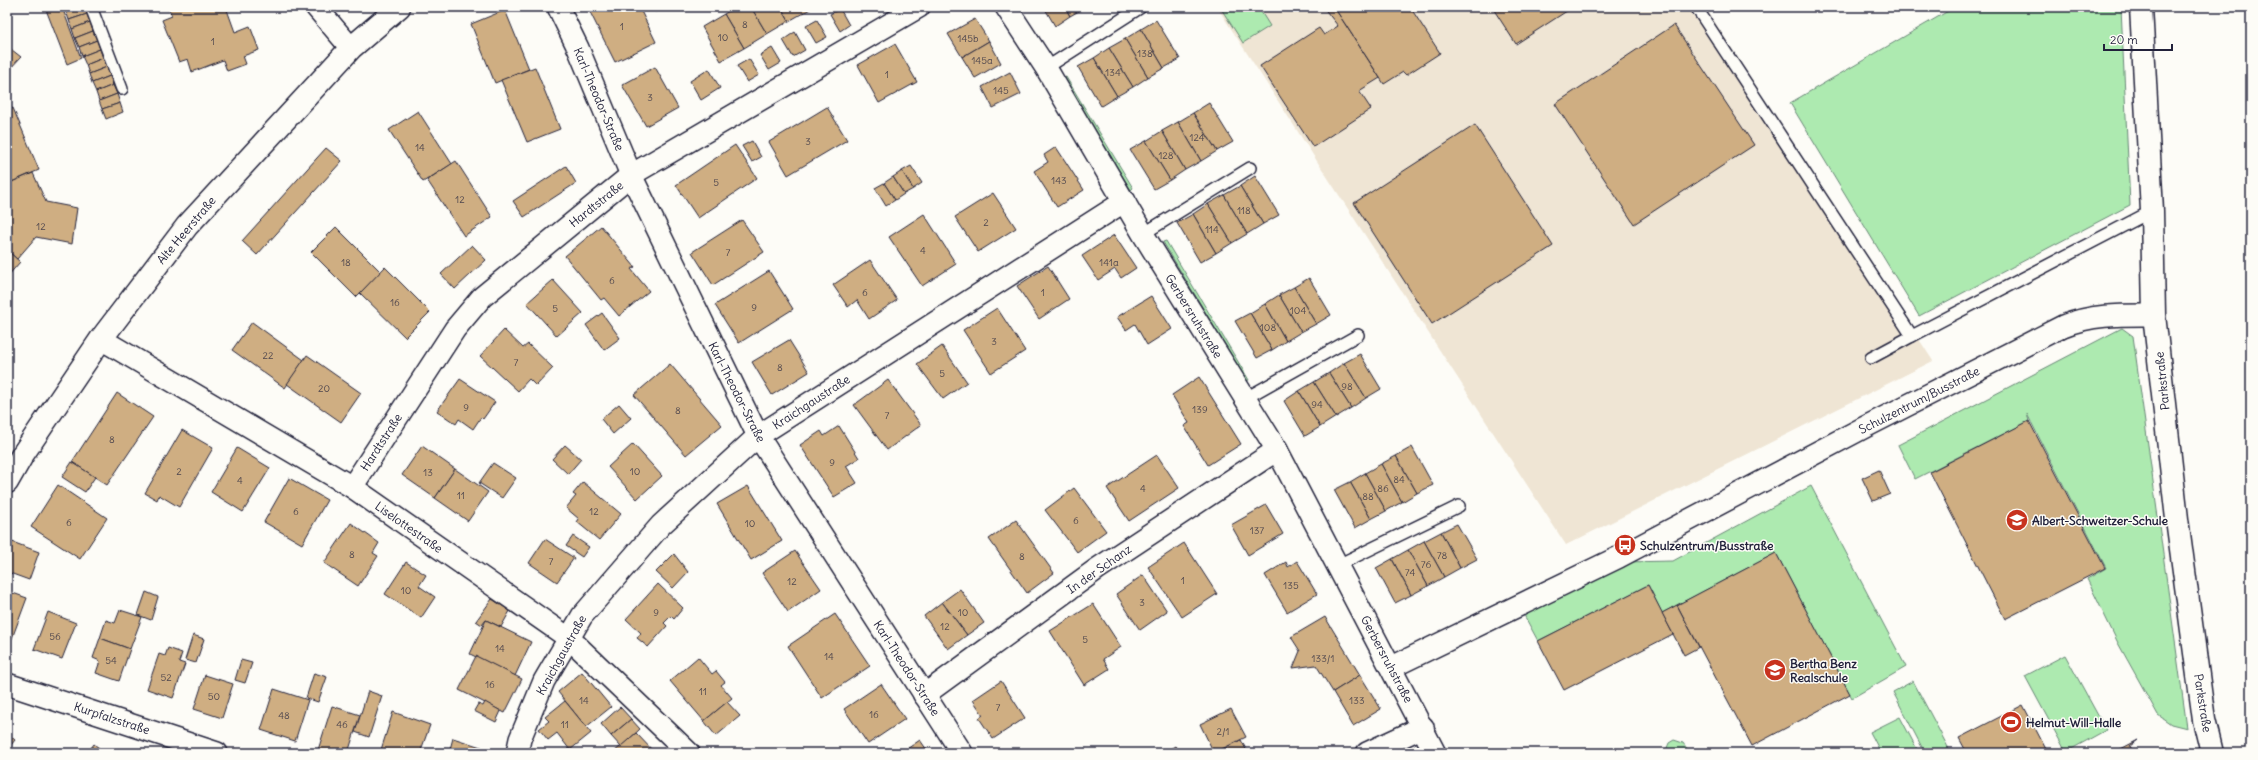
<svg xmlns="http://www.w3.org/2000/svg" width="2258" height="760" viewBox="0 0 2258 760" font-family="Delius,sans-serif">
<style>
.built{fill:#efe5d4}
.green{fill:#adeab0;stroke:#688676}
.building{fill:#cfae82;stroke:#22223b}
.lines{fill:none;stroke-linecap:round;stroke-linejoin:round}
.service-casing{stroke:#22223b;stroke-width:14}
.minor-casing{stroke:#22223b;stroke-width:24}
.tertiary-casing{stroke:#22223b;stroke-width:25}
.service{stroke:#fdfcf7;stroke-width:11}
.minor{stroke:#fdfcf7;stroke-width:21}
.tertiary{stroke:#fdfcf7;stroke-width:22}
.labels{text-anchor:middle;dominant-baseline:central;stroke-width:3;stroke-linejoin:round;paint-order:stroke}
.number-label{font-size:10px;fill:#4d454d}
.street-label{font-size:12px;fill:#22223b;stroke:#fdfcf7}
.poi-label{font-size:12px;font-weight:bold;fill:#22223b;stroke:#fdfcf7;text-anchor:start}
</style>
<rect width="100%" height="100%" fill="#fdfcf7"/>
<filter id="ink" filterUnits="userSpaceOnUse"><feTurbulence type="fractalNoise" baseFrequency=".025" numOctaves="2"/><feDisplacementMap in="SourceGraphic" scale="8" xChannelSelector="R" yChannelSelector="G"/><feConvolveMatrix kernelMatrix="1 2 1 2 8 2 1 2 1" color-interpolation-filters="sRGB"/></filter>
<g filter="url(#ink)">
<!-- built -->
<polygon class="built" points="1217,7 1705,7 1933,361 1566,545"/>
<!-- green -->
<g class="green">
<polygon points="1220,7 1258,7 1270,26 1243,43"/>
<polygon points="1955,7 2121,7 2130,205 1919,316 1790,103"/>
<polygon points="1066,77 1133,188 1131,190 1063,78"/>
<polygon points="1166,241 1249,380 1247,381 1163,242"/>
<polygon points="2122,328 2133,336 2187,728 2171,724 2158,715 2118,643 2087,579 2106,568 2027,414 2029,421 1915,479 1898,445"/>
<polygon points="1811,486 1906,667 1852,698 1776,553 1662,613 1648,585 1538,641 1524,615 1624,562 1673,561"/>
<polygon points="2065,655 2106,730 2066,752 2025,676"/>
<polygon points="1913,681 1950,751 1953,753 1925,753 1893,692"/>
<polygon points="1900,717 1919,753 1881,753 1870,732"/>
<polygon points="1674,740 1683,743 1690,753 1665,753 1669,743"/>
</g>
<!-- building -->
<g class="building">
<polygon points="45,7 62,7 81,58 67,64"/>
<polygon points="64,7 77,7 66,11"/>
<polygon points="77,7 84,7 87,14 69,20 66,11"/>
<polygon points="168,7 226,7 235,32 250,26 259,50 243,56 246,64 227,71 223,60 192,72 188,59 179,62 162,20 172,16"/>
<polygon points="595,7 639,7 656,42 615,62 589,10"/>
<polygon points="652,7 664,7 655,12"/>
<polygon points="736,7 751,7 767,34 744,48 724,14"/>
<polygon points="751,7 781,7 789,21 767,34"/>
<polygon points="781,7 811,7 812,8 789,21"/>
<polygon points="1044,7 1065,7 1070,16 1055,26"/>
<polygon points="1065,7 1086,7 1070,16"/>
<polygon points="1323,7 1334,7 1380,78 1359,91 1371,109 1313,147 1260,66 1319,28 1324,35 1338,26"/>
<polygon points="1334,7 1410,7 1440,53 1406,75 1403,72 1384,84"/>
<polygon points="1492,7 1573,7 1516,44"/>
<polygon points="840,9 849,25 840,31 830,14"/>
<polygon points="505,10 529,69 495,83 471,24"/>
<polygon points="87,14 90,22 72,29 69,20"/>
<polygon points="724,14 744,48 721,61 702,27"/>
<polygon points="975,19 989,41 962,57 948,34"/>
<polygon points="817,20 827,37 816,43 806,26"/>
<polygon points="1156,20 1180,59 1164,68 1141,29"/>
<polygon points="90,22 93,31 75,38 72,29"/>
<polygon points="1674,25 1754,145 1634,224 1555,104"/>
<polygon points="1141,29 1164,68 1148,77 1125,39"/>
<polygon points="93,31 97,40 79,47 75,38"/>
<polygon points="795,32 805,50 793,57 783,40"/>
<polygon points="1125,39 1148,77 1133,87 1109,48"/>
<polygon points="97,40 100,49 82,56 79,47"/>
<polygon points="989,41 1001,63 975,78 962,57"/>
<polygon points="895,44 917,82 879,103 858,65"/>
<polygon points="7,46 21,57 7,72"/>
<polygon points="772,48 781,63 769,70 760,55"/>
<polygon points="1109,48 1133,87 1117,96 1094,58"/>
<polygon points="100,49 103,58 86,65 82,56"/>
<polygon points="103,58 107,67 89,74 86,65"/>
<polygon points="1094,58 1117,96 1101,106 1078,67"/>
<polygon points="749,59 759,75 747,82 737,66"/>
<polygon points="107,67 110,76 92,83 89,74"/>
<polygon points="535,67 560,129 527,142 501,80"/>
<polygon points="655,67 678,108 646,126 622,85"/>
<polygon points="709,69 720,88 701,100 690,81"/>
<polygon points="1010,72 1021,94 993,108 982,87"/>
<polygon points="110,76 113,85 96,92 92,83"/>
<polygon points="113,85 117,94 99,101 96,92"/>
<polygon points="117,94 120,103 102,109 99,101"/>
<polygon points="120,103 123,112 106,119 102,109"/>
<polygon points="1209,103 1233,142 1217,151 1193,113"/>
<polygon points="827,107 847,140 788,175 769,142"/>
<polygon points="13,108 39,170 7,184 7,110"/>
<polygon points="418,111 452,164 423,182 389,130"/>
<polygon points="1193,113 1217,151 1201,161 1178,122"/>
<polygon points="1178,122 1201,161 1185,170 1162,131"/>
<polygon points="1475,125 1553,246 1432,324 1354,203"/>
<polygon points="1162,131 1185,170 1170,180 1146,141"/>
<polygon points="752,141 761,157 752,162 742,146"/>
<polygon points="1146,141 1170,180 1154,189 1130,150"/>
<polygon points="735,145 757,178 698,218 676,185"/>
<polygon points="1056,147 1084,190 1057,207 1034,171 1048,162 1044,155"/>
<polygon points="326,148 342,161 257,255 242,241"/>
<polygon points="456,161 492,217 464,236 427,180"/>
<polygon points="566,166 576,183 524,217 513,201"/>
<polygon points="911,166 922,183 913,189 902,171"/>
<polygon points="902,171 913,189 904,194 893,177"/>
<polygon points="33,173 46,202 77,208 72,244 36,237 17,259 7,250 7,184"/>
<polygon points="1255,176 1279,215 1263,224 1240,186"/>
<polygon points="893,177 904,194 895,200 884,183"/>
<polygon points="884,183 895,200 886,206 875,188"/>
<polygon points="1240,186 1263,224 1247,234 1224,195"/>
<polygon points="993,193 1016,228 978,252 955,217"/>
<polygon points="1224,195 1247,234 1232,243 1208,204"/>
<polygon points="1208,204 1232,243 1216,253 1193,214"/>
<polygon points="924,214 956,264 922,286 889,237"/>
<polygon points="1193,214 1216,253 1200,262 1177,223"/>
<polygon points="742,220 764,252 713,285 692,252"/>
<polygon points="601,226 635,267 631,269 649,291 619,316 604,298 601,300 565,256"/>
<polygon points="336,227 381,272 356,297 311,252"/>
<polygon points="1114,235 1136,268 1121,278 1115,269 1098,280 1082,256"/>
<polygon points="472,245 486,260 455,289 441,274"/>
<polygon points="7,250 20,262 7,277"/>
<polygon points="870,260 897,300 869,319 857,300 848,307 833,285"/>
<polygon points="1048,266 1069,299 1039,319 1017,286"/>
<polygon points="385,267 430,312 405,337 360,293"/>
<polygon points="769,271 793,309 739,343 715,305"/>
<polygon points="1309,278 1331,315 1316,324 1294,287"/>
<polygon points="553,280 583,313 557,336 527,303"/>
<polygon points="1294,287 1316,324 1301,332 1279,295"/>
<polygon points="1279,295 1301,332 1286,341 1265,304"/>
<polygon points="1151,296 1172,329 1147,345 1135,324 1126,330 1117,317"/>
<polygon points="1265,304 1286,341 1272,350 1250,313"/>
<polygon points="997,308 1025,351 991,373 963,330"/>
<polygon points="602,313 620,338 604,350 586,325"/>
<polygon points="1250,313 1272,350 1257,358 1235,321"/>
<polygon points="252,322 304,360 285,388 232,350"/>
<polygon points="504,330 523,348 528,344 553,368 536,386 529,379 518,391 480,356"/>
<polygon points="789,340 809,372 772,395 752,362"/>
<polygon points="942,346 967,382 943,399 917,364"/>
<polygon points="1360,354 1381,389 1366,398 1344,363"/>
<polygon points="307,355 361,393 341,422 287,384"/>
<polygon points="1344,363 1366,398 1351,408 1329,373"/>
<polygon points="670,364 722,425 686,455 634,395"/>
<polygon points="1329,373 1351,408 1336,417 1314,382"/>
<polygon points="1199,377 1241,444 1208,465 1184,426 1189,423 1172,395"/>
<polygon points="460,379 495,402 483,419 481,417 473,429 459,419 456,424 437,411"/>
<polygon points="888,380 921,425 887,450 854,405"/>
<polygon points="1314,382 1336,417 1320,427 1299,391"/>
<polygon points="1299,391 1320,427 1305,436 1284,401"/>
<polygon points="117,393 153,417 107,485 72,462"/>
<polygon points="619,404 631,418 613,434 601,419"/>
<polygon points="2029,421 2105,568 2005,619 1930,472"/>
<polygon points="839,426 859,458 846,466 857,483 834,497 800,445 821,431 824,436"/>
<polygon points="182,430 213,448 179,507 159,495 157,500 145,493"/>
<polygon points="633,444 662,476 637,499 608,467"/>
<polygon points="565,445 581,459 568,474 552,459"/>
<polygon points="422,446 455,469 435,498 402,475"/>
<polygon points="1412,447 1433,485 1417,493 1396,456"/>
<polygon points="237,448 270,468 243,512 211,492"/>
<polygon points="1157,455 1179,488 1129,521 1107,488"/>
<polygon points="1396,456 1417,493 1402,502 1381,464"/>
<polygon points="72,462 95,477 85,492 62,477"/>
<polygon points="493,463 516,478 502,498 479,483"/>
<polygon points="1381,464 1402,502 1386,511 1365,473"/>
<polygon points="455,469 488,492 468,521 435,498"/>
<polygon points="1879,470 1890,494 1873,501 1862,478"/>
<polygon points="1365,473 1386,511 1371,519 1350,482"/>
<polygon points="289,478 327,500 302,544 264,522"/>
<polygon points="583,482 621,514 599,540 577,522 579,519 566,508 576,496 573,494"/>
<polygon points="1350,482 1371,519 1355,528 1334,490"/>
<polygon points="58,485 107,518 80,559 31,527"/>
<polygon points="748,486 782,541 751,560 717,504"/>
<polygon points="1074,488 1106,531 1077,552 1045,510"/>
<polygon points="1266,505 1283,534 1248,555 1231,525"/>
<polygon points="1016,520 1054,573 1027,593 989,539"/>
<polygon points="351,523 379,543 373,553 378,556 358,586 324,563"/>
<polygon points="1457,524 1477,559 1460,568 1441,532"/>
<polygon points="1441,532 1460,568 1444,577 1424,541"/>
<polygon points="573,536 589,547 582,557 566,546"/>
<polygon points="545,539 574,558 557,582 529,563"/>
<polygon points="7,540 39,552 29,580 7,572"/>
<polygon points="1424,541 1444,577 1428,586 1408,550"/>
<polygon points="1184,543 1217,594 1182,617 1148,567"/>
<polygon points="1408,550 1428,586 1411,595 1392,559"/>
<polygon points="795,551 821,589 788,612 762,573"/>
<polygon points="1776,553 1850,694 1752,746 1677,605"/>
<polygon points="674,554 688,572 673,588 656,572"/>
<polygon points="1392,559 1411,595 1395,603 1376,568"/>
<polygon points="1297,561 1317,594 1287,612 1265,575 1286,562 1288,567"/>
<polygon points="406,562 426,575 419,586 435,597 421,618 385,594"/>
<polygon points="1143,575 1167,611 1140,630 1116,594"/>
<polygon points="658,584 683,608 674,619 671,616 664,623 667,626 648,647 637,638 641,633 626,619"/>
<polygon points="1648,585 1673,634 1564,690 1538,641"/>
<polygon points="960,589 984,623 967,635 942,602"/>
<polygon points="7,591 27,598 11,641 7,640"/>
<polygon points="146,592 158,597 151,620 138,615"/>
<polygon points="492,599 510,611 501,627 486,620 482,625 476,621"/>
<polygon points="942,602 967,635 948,649 924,616"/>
<polygon points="1093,604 1121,647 1103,659 1109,669 1084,685 1050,631"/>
<polygon points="1677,605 1699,647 1684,655 1662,613"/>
<polygon points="120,610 142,617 130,649 100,638 106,620 115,623"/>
<polygon points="48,612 76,623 62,659 34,649"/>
<polygon points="835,614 870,666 822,698 788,646"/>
<polygon points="1325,617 1360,675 1333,692 1316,665 1293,668 1300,651 1291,637"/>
<polygon points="486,620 531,642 515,676 470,654"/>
<polygon points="193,635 204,639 196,663 185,660"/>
<polygon points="100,638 130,649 119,681 96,673 100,661 93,658"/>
<polygon points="168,648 182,653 179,662 185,664 173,698 147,689 159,654 165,656"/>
<polygon points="476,656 522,679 505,713 459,690"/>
<polygon points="698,657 712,674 716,671 725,682 721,685 732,698 704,721 670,681"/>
<polygon points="241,660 252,663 245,683 235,680"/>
<polygon points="582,672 611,707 586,727 558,692"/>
<polygon points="314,673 327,677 318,702 306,698"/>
<polygon points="205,675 233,684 222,718 194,709"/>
<polygon points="1360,675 1381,709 1353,726 1333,692"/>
<polygon points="1001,681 1025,718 993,739 979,718 983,715 973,700"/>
<polygon points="881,684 905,719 868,744 844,709"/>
<polygon points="274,689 308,700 295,741 261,730"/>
<polygon points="368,691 382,696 369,737 355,732"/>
<polygon points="565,701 591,733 570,750 557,733 548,740 539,729 549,721 545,717"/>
<polygon points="485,702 501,711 496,722 474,711 478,704 483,706"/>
<polygon points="727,702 740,716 716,736 704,721"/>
<polygon points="2023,705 2048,753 1967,753 1959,738"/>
<polygon points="332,706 360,715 348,753 326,753 318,750"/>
<polygon points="620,707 631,719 611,736 601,724"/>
<polygon points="1231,709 1246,737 1214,753 1200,724"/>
<polygon points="393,712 430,725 420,753 380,753"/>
<polygon points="631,719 640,729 621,747 611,736"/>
<polygon points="7,733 15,740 7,750"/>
<polygon points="636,733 654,752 656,750 659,753 613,753"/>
<polygon points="453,738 484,748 482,753 449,753"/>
<polygon points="920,740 929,753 901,753"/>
<polygon points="1241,740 1248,753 1215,753"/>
<polygon points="2138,740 2130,746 2134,753 2113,753"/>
<polygon points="94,744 105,753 87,753"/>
<polygon points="1175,746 1180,753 1164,753"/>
</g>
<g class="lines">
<!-- service casing -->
<g class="service-casing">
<g id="service">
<polyline points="91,7 122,89"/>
<polyline points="1696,7 1912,336 2152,211"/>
<polyline points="1046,68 1141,7"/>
<polyline points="1143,234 1250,168"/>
<polyline points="1871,358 1912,336"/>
<polyline points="1246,398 1358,335"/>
<polyline points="1338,565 1459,506"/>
</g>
</g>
<!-- minor casing -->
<g class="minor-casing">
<g id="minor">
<polyline points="316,7 351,48"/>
<polyline points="558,7 578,48 631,175 758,436 962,753"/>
<polyline points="1006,7 1046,68 1143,234 1277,450 1435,753"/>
<polyline points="101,339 352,487 570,639 689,753"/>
<polyline points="352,487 455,329 482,297 631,175 919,7"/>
<path d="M1392 667 1619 557 1865 427 2063 326C2093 314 2122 315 2154 315"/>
<polyline points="7,684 217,753"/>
<polyline points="924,695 1097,569 1277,450"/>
<polyline points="517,753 520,739 544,681 582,616 661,525 758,436 1125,201"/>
<polyline points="1367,753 1423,727"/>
</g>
</g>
<!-- tertiary casing -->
<g class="tertiary-casing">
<g id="tertiary">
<polyline points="2141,7 2152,211 2154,315 2177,519 2204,720 2212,753"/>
<polyline points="7,482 23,454 101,339 187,226 351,48 399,7"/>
</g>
</g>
<!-- service -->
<use href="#service" class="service"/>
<!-- minor -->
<use href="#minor" class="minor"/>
<!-- tertiary -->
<use href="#tertiary" class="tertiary"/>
</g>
</g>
<!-- icons -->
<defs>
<g id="school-disc" transform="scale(1.15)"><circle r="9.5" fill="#c8321e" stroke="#fdfcf7"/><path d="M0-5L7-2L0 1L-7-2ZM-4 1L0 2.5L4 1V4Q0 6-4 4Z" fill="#fff"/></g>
<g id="bus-disc" transform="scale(1.15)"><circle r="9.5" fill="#c8321e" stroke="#fdfcf7"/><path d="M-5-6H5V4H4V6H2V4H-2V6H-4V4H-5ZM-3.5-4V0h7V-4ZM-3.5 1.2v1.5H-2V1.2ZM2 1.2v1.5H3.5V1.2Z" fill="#fff"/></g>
<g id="stadium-disc" transform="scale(1.15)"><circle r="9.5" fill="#c8321e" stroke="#fdfcf7"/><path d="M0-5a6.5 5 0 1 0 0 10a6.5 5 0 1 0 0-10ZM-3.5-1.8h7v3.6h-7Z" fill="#fff"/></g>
</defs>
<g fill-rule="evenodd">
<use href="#school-disc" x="2017" y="520"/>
<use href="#bus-disc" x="1625" y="545"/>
<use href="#school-disc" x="1775" y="670"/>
<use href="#stadium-disc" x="2011" y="722"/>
</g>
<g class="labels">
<!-- number labels -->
<g class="number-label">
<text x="745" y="24">8</text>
<text x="622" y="26">1</text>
<text x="723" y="37">10</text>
<text x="968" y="38">145b</text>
<text x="213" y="41">1</text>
<text x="1145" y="53">138</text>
<text x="982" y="60">145a</text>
<text x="1113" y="72">134</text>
<text x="887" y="74">1</text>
<text x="1001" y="90">145</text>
<text x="650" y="97">3</text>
<text x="1197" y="137">124</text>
<text x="808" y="141">3</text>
<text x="420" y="147">14</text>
<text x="1166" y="155">128</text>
<text x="1059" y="180">143</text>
<text x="716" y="182">5</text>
<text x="460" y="199">12</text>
<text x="1244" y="210">118</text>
<text x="986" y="222">2</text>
<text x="41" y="226">12</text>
<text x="1212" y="229">114</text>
<text x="923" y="250">4</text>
<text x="728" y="252">7</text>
<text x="346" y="262">18</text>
<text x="1109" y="262">141a</text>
<text x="612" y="280">6</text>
<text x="865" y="292">6</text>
<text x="1043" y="292">1</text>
<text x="395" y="302">16</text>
<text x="754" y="307">9</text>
<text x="555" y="308">5</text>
<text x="1298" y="310">104</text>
<text x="1268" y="327">108</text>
<text x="994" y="341">3</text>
<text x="268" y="355">22</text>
<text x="516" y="362">7</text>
<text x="780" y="367">8</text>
<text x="942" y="373">5</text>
<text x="1347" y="386">98</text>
<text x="324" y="388">20</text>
<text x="1317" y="404">94</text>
<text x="466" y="407">9</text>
<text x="1200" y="409">139</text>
<text x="678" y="410">8</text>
<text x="887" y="415">7</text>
<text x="112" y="439">8</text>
<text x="832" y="462">9</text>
<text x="179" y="471">2</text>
<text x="635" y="471">10</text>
<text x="428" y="472">13</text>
<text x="1399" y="479">84</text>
<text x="240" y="480">4</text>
<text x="1143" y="488">4</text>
<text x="1383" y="488">86</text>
<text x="461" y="495">11</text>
<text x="1368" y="496">88</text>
<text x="296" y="511">6</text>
<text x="594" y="511">12</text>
<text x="1076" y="520">6</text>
<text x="69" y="522">6</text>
<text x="750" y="523">10</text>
<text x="1257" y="530">137</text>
<text x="352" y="554">8</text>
<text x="1442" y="555">78</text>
<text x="1022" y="556">8</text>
<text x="551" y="561">7</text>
<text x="1426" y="564">76</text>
<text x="1410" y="572">74</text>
<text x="1183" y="580">1</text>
<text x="792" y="581">12</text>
<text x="1291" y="585">135</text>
<text x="406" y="590">10</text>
<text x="1142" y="602">3</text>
<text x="656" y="612">9</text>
<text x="963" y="612">10</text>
<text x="945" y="626">12</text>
<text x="55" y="636">56</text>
<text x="1085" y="639">5</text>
<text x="500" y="648">14</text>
<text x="829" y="656">14</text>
<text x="1323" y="658">133/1</text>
<text x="111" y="660">54</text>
<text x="166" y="677">52</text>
<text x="490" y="684">16</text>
<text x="703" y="691">11</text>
<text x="214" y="696">50</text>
<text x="584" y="700">14</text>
<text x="1357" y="700">133</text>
<text x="998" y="707">7</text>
<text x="874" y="714">16</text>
<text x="284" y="715">48</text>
<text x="342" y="724">46</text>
<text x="565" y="724">11</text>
<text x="1223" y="731">2/1</text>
</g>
<!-- street labels -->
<g class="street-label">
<text transform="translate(599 99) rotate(67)">Karl-Theodor-Straße</text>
<text transform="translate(596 204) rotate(-39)">Hardtstraße</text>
<text transform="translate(186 230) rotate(-50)">Alte Heerstraße</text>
<text transform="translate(1194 316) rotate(58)">Gerbersruhstraße</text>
<text transform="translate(2162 381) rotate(-96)">Parkstraße</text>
<text transform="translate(737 392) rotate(63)">Karl-Theodor-Straße</text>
<text transform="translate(1919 400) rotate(-27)">Schulzentrum/Busstraße</text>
<text transform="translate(811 402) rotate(-33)">Kraichgaustraße</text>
<text transform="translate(381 442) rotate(-57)">Hardtstraße</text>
<text transform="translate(409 527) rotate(35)">Liselottestraße</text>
<text transform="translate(1099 569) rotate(-35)">In der Schanz</text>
<text transform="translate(561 655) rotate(-61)">Kraichgaustraße</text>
<text transform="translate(1387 659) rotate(62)">Gerbersruhstraße</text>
<text transform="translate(907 668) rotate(57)">Karl-Theodor-Straße</text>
<text transform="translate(2203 703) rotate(81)">Parkstraße</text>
<text transform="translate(112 718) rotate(18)">Kurpfalzstraße</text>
</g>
<!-- poi labels -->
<g class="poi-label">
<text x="2032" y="520">Albert-Schweitzer-Schule</text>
<text x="1640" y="545">Schulzentrum/Busstraße</text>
<text x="1790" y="663">Bertha Benz<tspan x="1790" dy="14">Realschule</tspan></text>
<text x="2026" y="722">Helmut-Will-Halle</text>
</g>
</g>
<!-- margin -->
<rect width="2258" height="760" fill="none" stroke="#fdfcf7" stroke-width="24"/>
<rect x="12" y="12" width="2234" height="736" fill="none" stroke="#22223b" stroke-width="1.5" filter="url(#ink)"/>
<!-- scale -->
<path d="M2104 44v6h68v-6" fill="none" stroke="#22223b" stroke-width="2"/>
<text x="2110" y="44" font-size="12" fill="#22223b" stroke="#fdfcf7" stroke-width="3" paint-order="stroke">20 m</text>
</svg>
